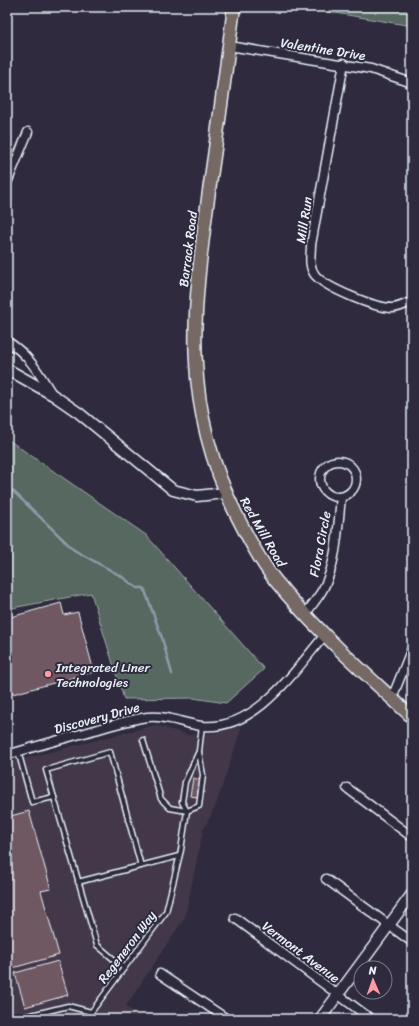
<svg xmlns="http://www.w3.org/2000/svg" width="419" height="1026" viewBox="0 0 419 1026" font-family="Sriracha,sans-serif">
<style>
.built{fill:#423848}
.green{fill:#576860;stroke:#a0acac}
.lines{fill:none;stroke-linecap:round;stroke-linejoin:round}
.stream{stroke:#8c9bac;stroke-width:2.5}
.building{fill:#6f5862;stroke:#e8f1f8}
.service-casing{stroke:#e8f1f8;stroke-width:7}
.minor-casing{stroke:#e8f1f8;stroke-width:11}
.tertiary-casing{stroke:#e8f1f8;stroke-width:13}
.primary-casing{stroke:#e8f1f8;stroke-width:15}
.service{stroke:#2f2a3d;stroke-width:4}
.minor{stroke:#2f2a3d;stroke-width:8}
.tertiary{stroke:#2f2a3d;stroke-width:10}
.primary{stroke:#766964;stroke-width:12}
.poi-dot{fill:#ff9aa2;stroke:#2f2a3d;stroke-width:1.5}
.labels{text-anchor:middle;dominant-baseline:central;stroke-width:4;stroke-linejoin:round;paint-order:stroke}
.street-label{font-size:13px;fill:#e8f1f8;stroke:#2f2a3d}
.poi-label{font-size:13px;fill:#e8f1f8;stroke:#2f2a3d;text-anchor:start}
</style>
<rect width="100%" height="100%" fill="#2f2a3d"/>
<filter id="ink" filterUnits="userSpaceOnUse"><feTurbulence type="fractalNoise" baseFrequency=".025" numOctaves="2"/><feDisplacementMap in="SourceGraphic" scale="8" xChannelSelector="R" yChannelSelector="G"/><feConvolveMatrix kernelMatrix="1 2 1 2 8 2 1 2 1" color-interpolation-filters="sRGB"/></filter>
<g filter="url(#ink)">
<!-- built -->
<polygon class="built" points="155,725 189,735 215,733 242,726 216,805 203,830 185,917 126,1006 142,1019 7,1019 7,763"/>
<!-- green -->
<g class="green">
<polygon points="300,7 412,7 412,26"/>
<polygon points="7,439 146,535 264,669 226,703 193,698 124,699 91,593 7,609"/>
</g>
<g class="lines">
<!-- stream -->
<polyline class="stream" points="7,489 13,491 74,550 121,576 137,588 144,588 162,638 172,674"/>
</g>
<!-- building -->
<g class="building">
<polygon points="61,603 64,615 78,612 94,672 13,694 7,672 7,618"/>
<polygon points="193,778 200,780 197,797 190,796"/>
<polygon points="29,811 51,889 41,891 59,955 9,969 7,960 7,817"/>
<polygon points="58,961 68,995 25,1007 15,973"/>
</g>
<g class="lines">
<!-- service casing -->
<g class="service-casing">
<g id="service">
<polyline points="143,740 161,799 170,808 187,811"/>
<polyline points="18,751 32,802 54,797"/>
<polyline points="187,811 199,806 203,775 199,752"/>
<polyline points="78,882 179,856"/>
<polyline points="124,968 97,945 46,770 110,752 141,866"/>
<polyline points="15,1019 68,1006 91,1012"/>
<polyline points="86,1019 166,912 181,850 187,811 182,802 185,782 199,751 202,726"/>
</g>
</g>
<!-- minor casing -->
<g class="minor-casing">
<g id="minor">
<polyline points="229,46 371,69 412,83"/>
<path d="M344 63 311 245C311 255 308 266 315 275 326 288 375 308 392 308 399 308 406 304 412 301"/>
<polyline points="7,183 28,132"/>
<path d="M7 341C29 355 39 373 52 394"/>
<circle cx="338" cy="479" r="18"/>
<path d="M305 615C311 606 318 598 323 589 337 564 338 525 341 497"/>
<polyline points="392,698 412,648"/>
<path d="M7 755C36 746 66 738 95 730 112 725 131 719 148 717 167 715 184 724 202 726 256 731 294 671 325 635"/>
<polyline points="347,788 412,837"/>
<polyline points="326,879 412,942"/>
<polyline points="235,918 371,1019"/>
<polyline points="160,974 227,1019"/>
</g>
</g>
<!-- tertiary casing -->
<g class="tertiary-casing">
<g id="tertiary">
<polyline points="7,369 53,395 79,413 173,490 197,496 225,493"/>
<polyline points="320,1019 412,894"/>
</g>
</g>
<!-- primary casing -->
<g class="primary-casing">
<path id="primary" d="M234 7C226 69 218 130 209 191 193 311 180 403 237 516 248 538 260 561 275 580 316 631 365 673 412 717"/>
</g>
<!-- service -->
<use href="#service" class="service"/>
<!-- minor -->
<use href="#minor" class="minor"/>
<!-- tertiary -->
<use href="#tertiary" class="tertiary"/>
<!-- primary -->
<use href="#primary" class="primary"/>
</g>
</g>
<!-- markers -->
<circle class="poi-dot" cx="48" cy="674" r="4"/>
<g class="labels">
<!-- street labels -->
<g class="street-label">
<text transform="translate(323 49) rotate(9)">Valentine Drive</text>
<text transform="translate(304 220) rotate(-81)">Mill Run</text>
<text transform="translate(188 249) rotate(-83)">Barrack Road</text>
<text transform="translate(263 532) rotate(60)">Red Mill Road</text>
<text transform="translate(320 544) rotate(-79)">Flora Circle</text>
<text transform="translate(97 718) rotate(-15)">Discovery Drive</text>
<text transform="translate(127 947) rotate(-53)">Regeneron Way</text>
<text transform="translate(301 952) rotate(37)">Vermont Avenue</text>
</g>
<!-- poi labels -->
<g class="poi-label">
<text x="56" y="667">Integrated Liner<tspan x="56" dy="15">Technologies</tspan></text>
</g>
</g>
<!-- margin -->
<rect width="419" height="1026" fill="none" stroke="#2f2a3d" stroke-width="24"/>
<rect x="12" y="12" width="395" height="1002" fill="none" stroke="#e8f1f8" stroke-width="1.5" filter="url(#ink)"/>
<!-- north arrow -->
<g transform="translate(373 980) rotate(358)"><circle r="19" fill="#2f2a3d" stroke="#797a88"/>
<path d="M0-3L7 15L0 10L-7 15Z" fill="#ff9aa2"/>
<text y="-6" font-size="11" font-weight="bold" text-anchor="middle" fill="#e8f1f8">N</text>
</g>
</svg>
